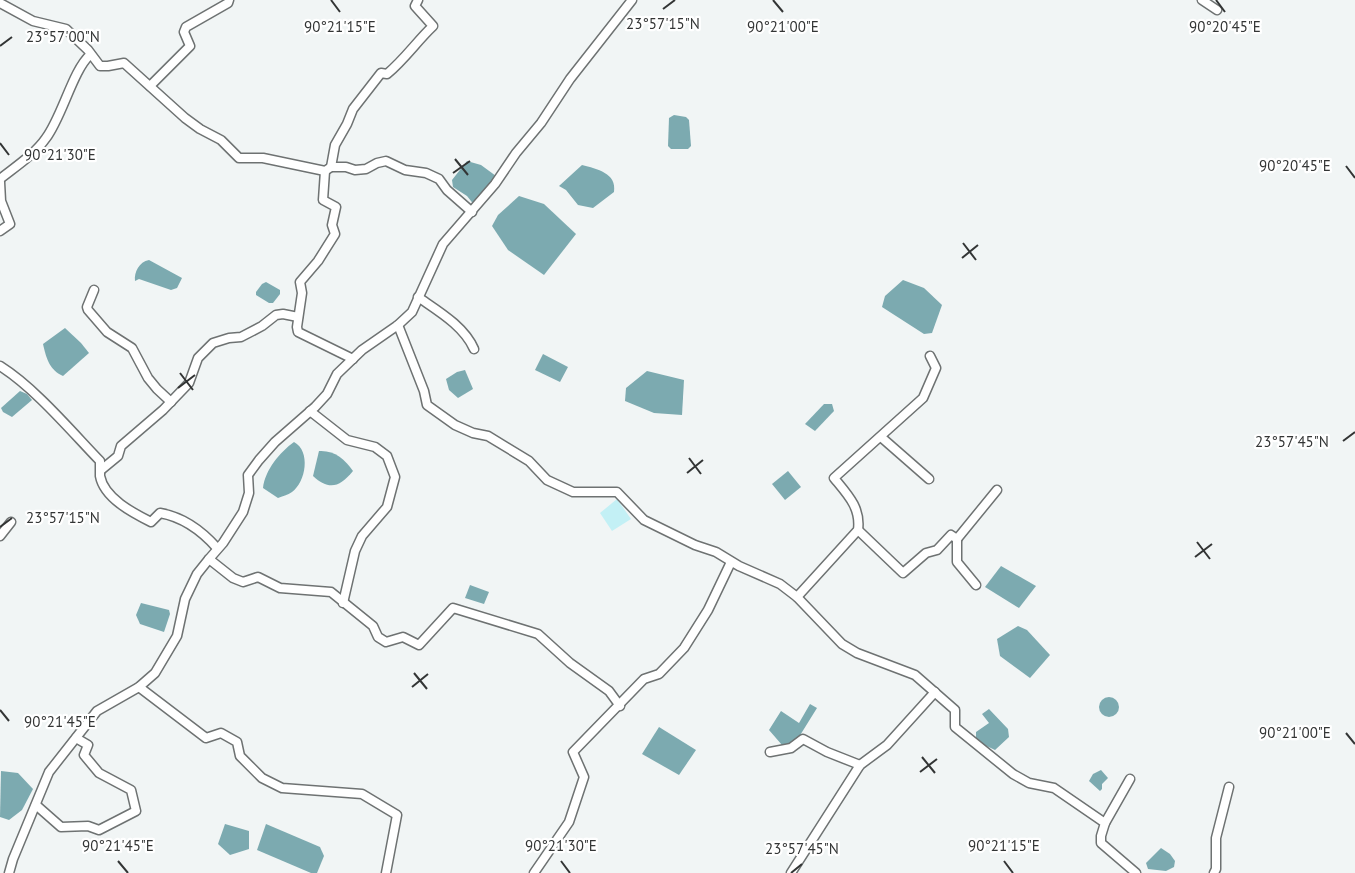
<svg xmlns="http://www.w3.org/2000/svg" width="1355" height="873" viewBox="0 0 1355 873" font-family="'PT Sans',sans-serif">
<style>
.green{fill:#c3f0f5}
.water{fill:#7caab0}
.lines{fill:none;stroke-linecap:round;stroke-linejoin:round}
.minor-casing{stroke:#6e7272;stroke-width:11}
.minor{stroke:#fff;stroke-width:8}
.ticks{fill:none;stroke:#333535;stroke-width:2}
.ticks-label{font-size:15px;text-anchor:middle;fill:#333535;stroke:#fff;stroke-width:4.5;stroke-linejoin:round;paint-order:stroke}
</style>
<rect width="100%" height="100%" fill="#f1f5f5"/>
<!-- green -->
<polygon class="green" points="617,499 631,519 612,531 600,513"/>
<!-- water -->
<g class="water">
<polygon points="674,115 686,117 689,120 691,146 688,149 671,149 668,146 669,118"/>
<polygon points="467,161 481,165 496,176 475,206 467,196 453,187 452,180"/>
<path d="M582 165C597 169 617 173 614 192L593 208 578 205 566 190 559 186Z"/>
<polygon points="519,196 544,204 576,234 544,275 508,250 492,226 498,215"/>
<path d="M149 260 182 278 177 288 171 290 139 279 135 281C134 272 139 262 149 260Z"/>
<polygon points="903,280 924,288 942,305 932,333 924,334 882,307 885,296"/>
<polygon points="266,282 280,290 280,294 273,303 269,303 256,295 256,292 262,284"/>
<path d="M65 328 81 343 89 353 63 376C49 370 46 357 43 344Z"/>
<polygon points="543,354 568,367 560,382 535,370"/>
<polygon points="465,370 473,389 458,398 449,390 446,379 457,372"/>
<polygon points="647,371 684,380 682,415 654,413 625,401 626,388"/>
<polygon points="20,391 27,394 32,400 12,417 3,412 1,408"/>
<polygon points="824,404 832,404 834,411 815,431 805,424"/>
<path d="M294 442C311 451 306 482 292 492 288 495 282 496 278 498L263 488C265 470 280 452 294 442Z"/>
<path d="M319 451C334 450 345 459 353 471 340 487 329 491 313 476Z"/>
<polygon points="788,471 801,487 785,500 772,484"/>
<polygon points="1001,566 1036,586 1019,608 985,587"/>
<polygon points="470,585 489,592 484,604 465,598"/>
<polygon points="141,603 169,610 170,614 164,632 140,624 136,615"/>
<polygon points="1018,626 1027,630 1050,655 1030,678 1000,656 997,639"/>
<circle cx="1109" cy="707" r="10"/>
<polygon points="810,704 817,708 794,745 782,745 769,730 781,711 799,723"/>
<polygon points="989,709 1008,729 1009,737 995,750 976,741 976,732 989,723 982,714"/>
<polygon points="659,727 696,750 679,775 642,754"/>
<polygon points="1101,770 1108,778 1102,784 1102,789 1100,791 1089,781 1093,774"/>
<polygon points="1,771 18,773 33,789 22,810 9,820 0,817"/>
<polygon points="225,824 249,831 249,849 230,855 218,844"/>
<polygon points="266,824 320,847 324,856 317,873 311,873 257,850"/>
<polygon points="1161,848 1170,854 1175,861 1174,867 1166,871 1148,869 1146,863"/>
</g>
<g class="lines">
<!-- minor casing -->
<g class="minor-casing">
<g id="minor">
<polyline points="1202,0 1217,10"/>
<polyline points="0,3 33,21 66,29 88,50 100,66 108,66 124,63 185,118 200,129 221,140 239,158 263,158 325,171 331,167 346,167 355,170 366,169 377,163 386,161 405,170 426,173 439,179 447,190 472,212"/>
<polyline points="150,86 190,46 184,32 186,27 228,3 229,0"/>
<path d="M331 167 335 145 347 124 353 109 381 73 387 74C405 59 417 41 433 26L415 6 418 0"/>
<polyline points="325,171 323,200 336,207 332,225 335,234 318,261 300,282 302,293 297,327 298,332 353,359"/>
<path d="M0 179C15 167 35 154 46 138 62 117 73 70 90 55"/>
<polyline points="0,182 1,201 10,224 0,231"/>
<polyline points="94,290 87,307 88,310 107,332 132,348 148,378 157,389 171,402"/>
<path d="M418 297C438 311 464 326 474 349"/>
<polyline points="398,325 424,391 427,405 455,425 473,433 488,436 529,461 547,480 573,492 617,492 644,520 695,545 716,552 739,566 780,584 797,597 842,644 857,653 915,675 955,710 955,727 1013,774 1029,783 1054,788 1105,823 1101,836 1101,843 1136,873"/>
<path d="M0 366C35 388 71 431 100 461 100 466 100 471 100 476 104 498 133 513 151 522L160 513C183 517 202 531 217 548"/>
<polyline points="310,411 347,440 375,447 387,456 395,477 387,507 362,536 355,551 343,603"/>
<polyline points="881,437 929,479"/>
<polyline points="101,470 118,456 121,446 163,410 189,383 198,358 213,343 229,338 241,337 262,326 276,315 283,314 298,317"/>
<polyline points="858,530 903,573 926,553 937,550 951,535 957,539 957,562 976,585"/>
<polyline points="0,536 11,522"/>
<polyline points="957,539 997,490"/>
<path d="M797 597 858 530C861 508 848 495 834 478L923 398 936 368 930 356"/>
<polyline points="139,687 206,738 221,733 237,742 240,756 262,778 282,788 362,794 397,815 386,873"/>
<polyline points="620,706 609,691 570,663 538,634 453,608 419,645 403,637 386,642 378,637 373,626 331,592 280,588 258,577 243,582 233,578 209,559 223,543 243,512 249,493 248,475 259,460 275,442 315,407 327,394 337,374 362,350 398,325 412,312 443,244 495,184 516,153 541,123 570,79 632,0"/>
<polyline points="770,752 791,748 803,739 827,752 860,765"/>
<polyline points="36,805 61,827 88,826 99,830 136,811 131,790 99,773 84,755 88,745 76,738"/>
<polyline points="1105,823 1130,779"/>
<polyline points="9,873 13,859 49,772 97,711 139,687 155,673 177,636 185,599 197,574 209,559"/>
<polyline points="534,873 569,822 584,777 573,752 644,679 659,674 684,648 708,610 731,562"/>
<polyline points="791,873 860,765 887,745 935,692"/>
<polyline points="1214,873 1216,869 1216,838 1229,787"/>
</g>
</g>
<!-- minor -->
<use href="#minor" class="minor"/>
</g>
<!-- ticks -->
<path class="ticks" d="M331 0 340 12M773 0 783 12M1216 0 1225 12M663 9 675 0M0 46 12 37M0 143 9 155M455 159 468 175M1346 166 1355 178M453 173 470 161M963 243 976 260M962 258 978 245M180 373 193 390M178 388 195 375M1343 441 1355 432M689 458 701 474M687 473 703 460M0 527 12 518M1197 542 1210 559M1195 557 1212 544M414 673 427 689M412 687 428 674M0 710 9 721M1346 733 1355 744M922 757 935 773M920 772 937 759M118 861 128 873M561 861 570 873M1004 861 1013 873M791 873 802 864"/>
<g class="ticks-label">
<text x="663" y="29">23°57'15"N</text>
<text x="340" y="32">90°21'15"E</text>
<text x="783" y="32">90°21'00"E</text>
<text x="1225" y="32">90°20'45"E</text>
<text x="63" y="42">23°57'00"N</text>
<text x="60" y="160">90°21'30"E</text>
<text x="1295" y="171">90°20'45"E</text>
<text x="1292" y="447">23°57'45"N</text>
<text x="63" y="523">23°57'15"N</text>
<text x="60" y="727">90°21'45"E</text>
<text x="1295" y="738">90°21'00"E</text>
<text x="118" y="851">90°21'45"E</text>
<text x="561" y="851">90°21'30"E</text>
<text x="1004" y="851">90°21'15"E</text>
<text x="802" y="854">23°57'45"N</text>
</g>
</svg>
